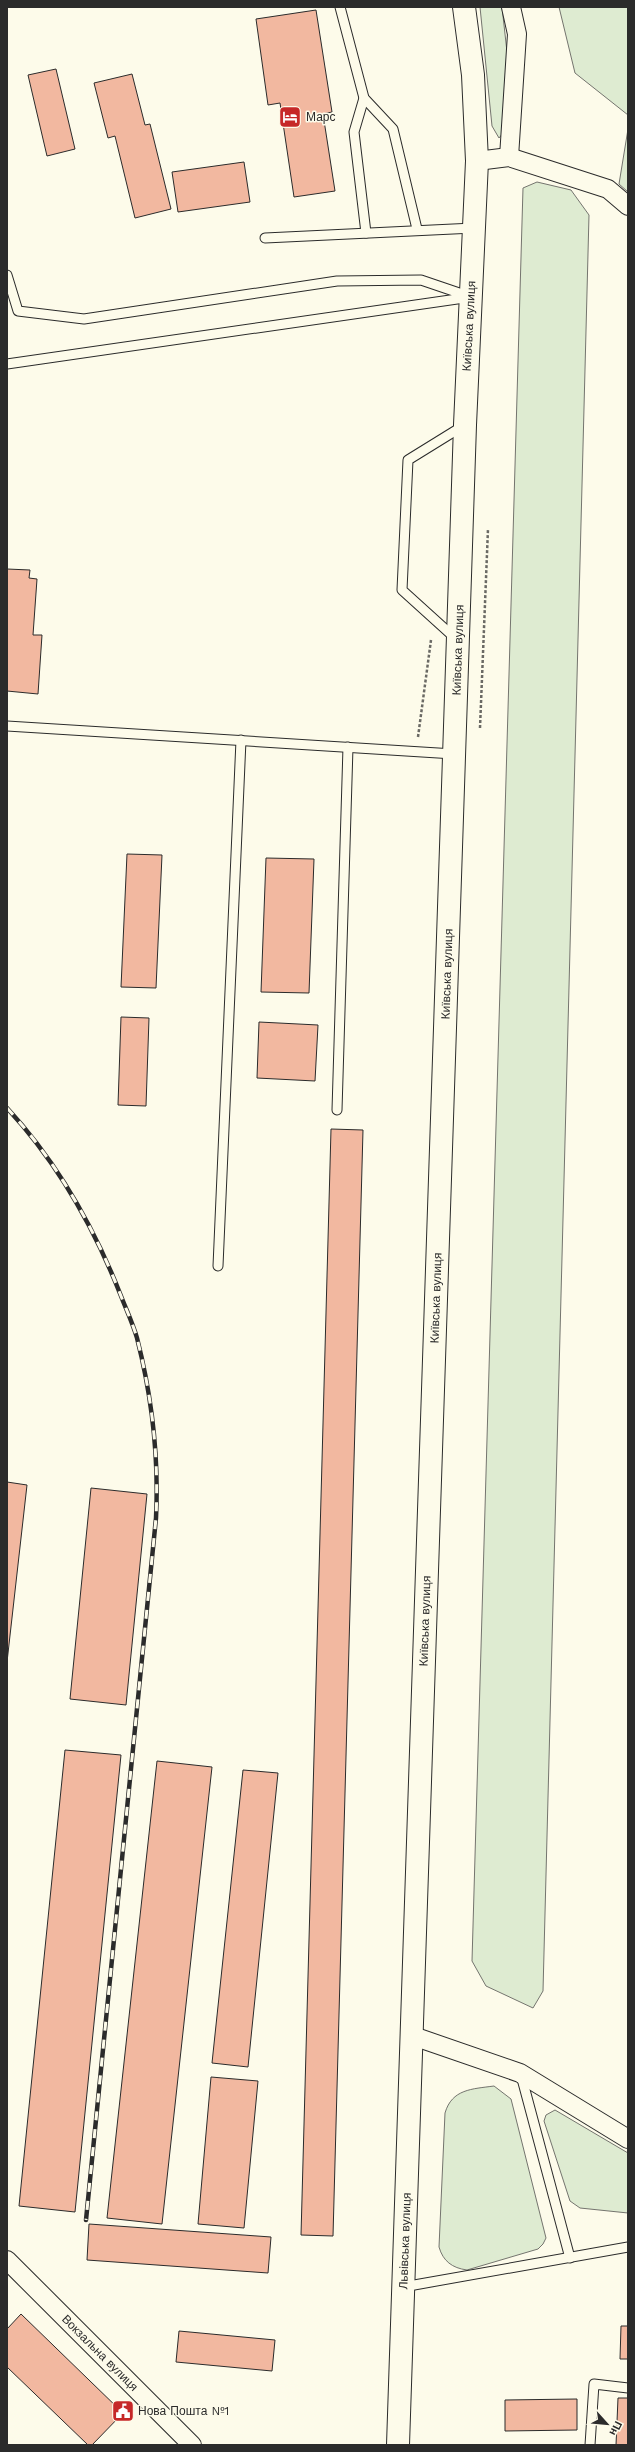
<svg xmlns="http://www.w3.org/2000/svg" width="635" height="2452" viewBox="0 0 635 2452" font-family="'Work Sans',sans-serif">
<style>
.green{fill:#deebd1;stroke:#74746e}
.building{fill:#f2b8a0;stroke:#2b2b2b}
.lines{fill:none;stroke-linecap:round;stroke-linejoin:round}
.lane-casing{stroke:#2b2b2b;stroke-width:11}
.street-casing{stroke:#2b2b2b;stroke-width:20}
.highway-casing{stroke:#2b2b2b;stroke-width:24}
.path{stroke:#6a6964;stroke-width:2.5;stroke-dasharray:3 2;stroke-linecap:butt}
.lane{stroke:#fdfbea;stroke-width:9}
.street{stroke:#fdfbea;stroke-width:18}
.highway{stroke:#fdfbea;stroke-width:22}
.rail-casing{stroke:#2b2b2b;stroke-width:4.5}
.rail{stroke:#fdfbea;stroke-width:3;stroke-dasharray:9;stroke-linecap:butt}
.labels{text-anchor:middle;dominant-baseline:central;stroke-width:3;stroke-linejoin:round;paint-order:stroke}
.poi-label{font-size:12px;fill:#2b2b2b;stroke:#fdfbea;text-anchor:start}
.street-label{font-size:12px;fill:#2b2b2b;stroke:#fdfbea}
</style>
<rect width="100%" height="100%" fill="#fdfbea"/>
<!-- green -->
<g class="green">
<polygon points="480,7 502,7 507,52 504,132 499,138 492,126"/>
<polygon points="559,7 628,7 628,115 575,73"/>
<polygon points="628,129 628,192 619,184"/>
<polygon points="537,182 571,190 589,215 543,1991 533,2008 486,1986 472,1961 523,188"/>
<path d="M494 2086 511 2099 546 2238 543 2244 538 2249 467 2270C452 2268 443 2261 439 2247L445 2113C452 2089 472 2089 494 2086Z"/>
<polygon points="555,2110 628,2153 628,2213 580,2208 570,2201 544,2121 546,2115"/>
</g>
<!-- building -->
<g class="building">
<polygon points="316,10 332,112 323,114 335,191 294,197 280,103 268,105 256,19"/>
<polygon points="56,69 75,149 47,156 28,75"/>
<polygon points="132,74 145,125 150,124 171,209 135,218 115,136 108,138 94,83"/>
<polygon points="244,162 250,202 178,212 172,172"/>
<polygon points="7,569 30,570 29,578 37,579 33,635 42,635 38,694 7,691"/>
<polygon points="127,854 162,855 156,988 121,987"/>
<polygon points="266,858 314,859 309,993 261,992"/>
<polygon points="121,1017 149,1018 146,1106 118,1105"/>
<polygon points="259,1022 318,1025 315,1081 257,1078"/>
<polygon points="331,1129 363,1130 333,2236 301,2235"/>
<polygon points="7,1482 27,1485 7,1662"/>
<polygon points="91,1488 147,1494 126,1705 70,1699"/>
<polygon points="65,1750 121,1755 75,2212 19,2206"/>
<polygon points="157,1761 212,1767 162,2224 107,2218"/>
<polygon points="243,1770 278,1773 248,2067 212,2063"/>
<polygon points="211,2077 258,2081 244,2228 198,2224"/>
<polygon points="89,2224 271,2237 268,2273 87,2260"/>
<polygon points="21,2314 123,2413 92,2445 88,2445 7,2367 7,2329"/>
<polygon points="621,2326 628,2326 628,2359 620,2359"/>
<polygon points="179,2331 275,2340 272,2371 176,2362"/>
<polygon points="618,2398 628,2398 628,2445 616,2445"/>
<polygon points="577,2399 577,2430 505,2431 505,2400"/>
</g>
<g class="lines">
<!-- lane casing -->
<g class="lane-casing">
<g id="lane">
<polyline points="340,7 364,98 393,129 417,229"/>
<polyline points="364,98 354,132 366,233"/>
<polyline points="265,238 474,228"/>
<polyline points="7,275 18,311 84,319 337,281 421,280 471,297 7,364"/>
<polyline points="455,638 402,590 408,460 463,426"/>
<polyline points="7,726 454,754"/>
<polyline points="337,1110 348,747"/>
<polyline points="218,1266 241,740"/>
<polyline points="521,2075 570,2258"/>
<polyline points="403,2287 628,2247"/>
<polyline points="590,2445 594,2384 628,2388"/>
</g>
</g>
<!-- street casing -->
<g class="street-casing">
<g id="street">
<polyline points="509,157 517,34 511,7"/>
<polyline points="477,161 509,157 608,189 628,206"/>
<polyline points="413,2036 520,2073 628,2139"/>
<polyline points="7,2260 192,2445"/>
</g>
</g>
<!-- highway casing -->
<g class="highway-casing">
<polyline id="highway" points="398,2445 465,425 477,161 473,75 464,7"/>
</g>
<!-- path -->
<g class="path">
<polyline points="480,728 488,529"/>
<polyline points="418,737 431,640"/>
</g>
<!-- lane -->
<use href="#lane" class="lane"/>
<!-- street -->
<use href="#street" class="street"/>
<!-- highway -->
<use href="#highway" class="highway"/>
<!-- rail casing -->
<g class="rail-casing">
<path id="rail" d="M7 1108C57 1162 94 1227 121 1296 126 1309 133 1324 137 1338 152 1397 159 1457 156 1518L86 2220"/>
</g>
<!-- rail -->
<use href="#rail" class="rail"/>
</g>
<!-- icons -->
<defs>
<g id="hotel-square" transform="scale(1.15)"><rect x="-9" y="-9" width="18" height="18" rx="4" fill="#c62828" stroke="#fdfbea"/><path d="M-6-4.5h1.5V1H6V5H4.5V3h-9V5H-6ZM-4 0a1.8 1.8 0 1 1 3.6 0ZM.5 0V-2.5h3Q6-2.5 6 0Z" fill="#fff"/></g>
<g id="civic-square" transform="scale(1.15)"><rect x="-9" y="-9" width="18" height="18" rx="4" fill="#c62828" stroke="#fdfbea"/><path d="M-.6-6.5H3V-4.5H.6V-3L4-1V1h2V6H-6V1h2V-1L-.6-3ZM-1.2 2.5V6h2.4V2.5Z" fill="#fff"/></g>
</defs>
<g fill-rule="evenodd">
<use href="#hotel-square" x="290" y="117"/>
<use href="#civic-square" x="123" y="2411"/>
</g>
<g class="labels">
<!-- poi labels -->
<g class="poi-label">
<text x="306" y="117">Марс</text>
<text x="138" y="2411">Нова Пошта №1</text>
</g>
<!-- street labels -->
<g class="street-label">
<text transform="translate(469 326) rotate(-87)">Київська вулиця</text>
<text transform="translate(458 650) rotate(-88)">Київська вулиця</text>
<text transform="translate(447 974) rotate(-88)">Київська вулиця</text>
<text transform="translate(436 1298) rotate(-88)">Київська вулиця</text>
<text transform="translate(425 1621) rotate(-88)">Київська вулиця</text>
<text transform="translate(405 2241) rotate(-88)">Львівська вулиця</text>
<text transform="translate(100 2353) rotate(45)">Вокзальна вулиця</text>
</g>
</g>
<!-- border -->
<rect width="635" height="2452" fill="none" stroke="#2b2b2b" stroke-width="16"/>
<!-- north arrow -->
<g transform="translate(607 2424) rotate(117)" stroke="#fdfbea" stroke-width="3" paint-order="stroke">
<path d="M0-3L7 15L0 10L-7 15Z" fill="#2b2b2b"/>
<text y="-6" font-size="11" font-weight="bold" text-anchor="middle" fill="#2b2b2b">Пн</text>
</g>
</svg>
